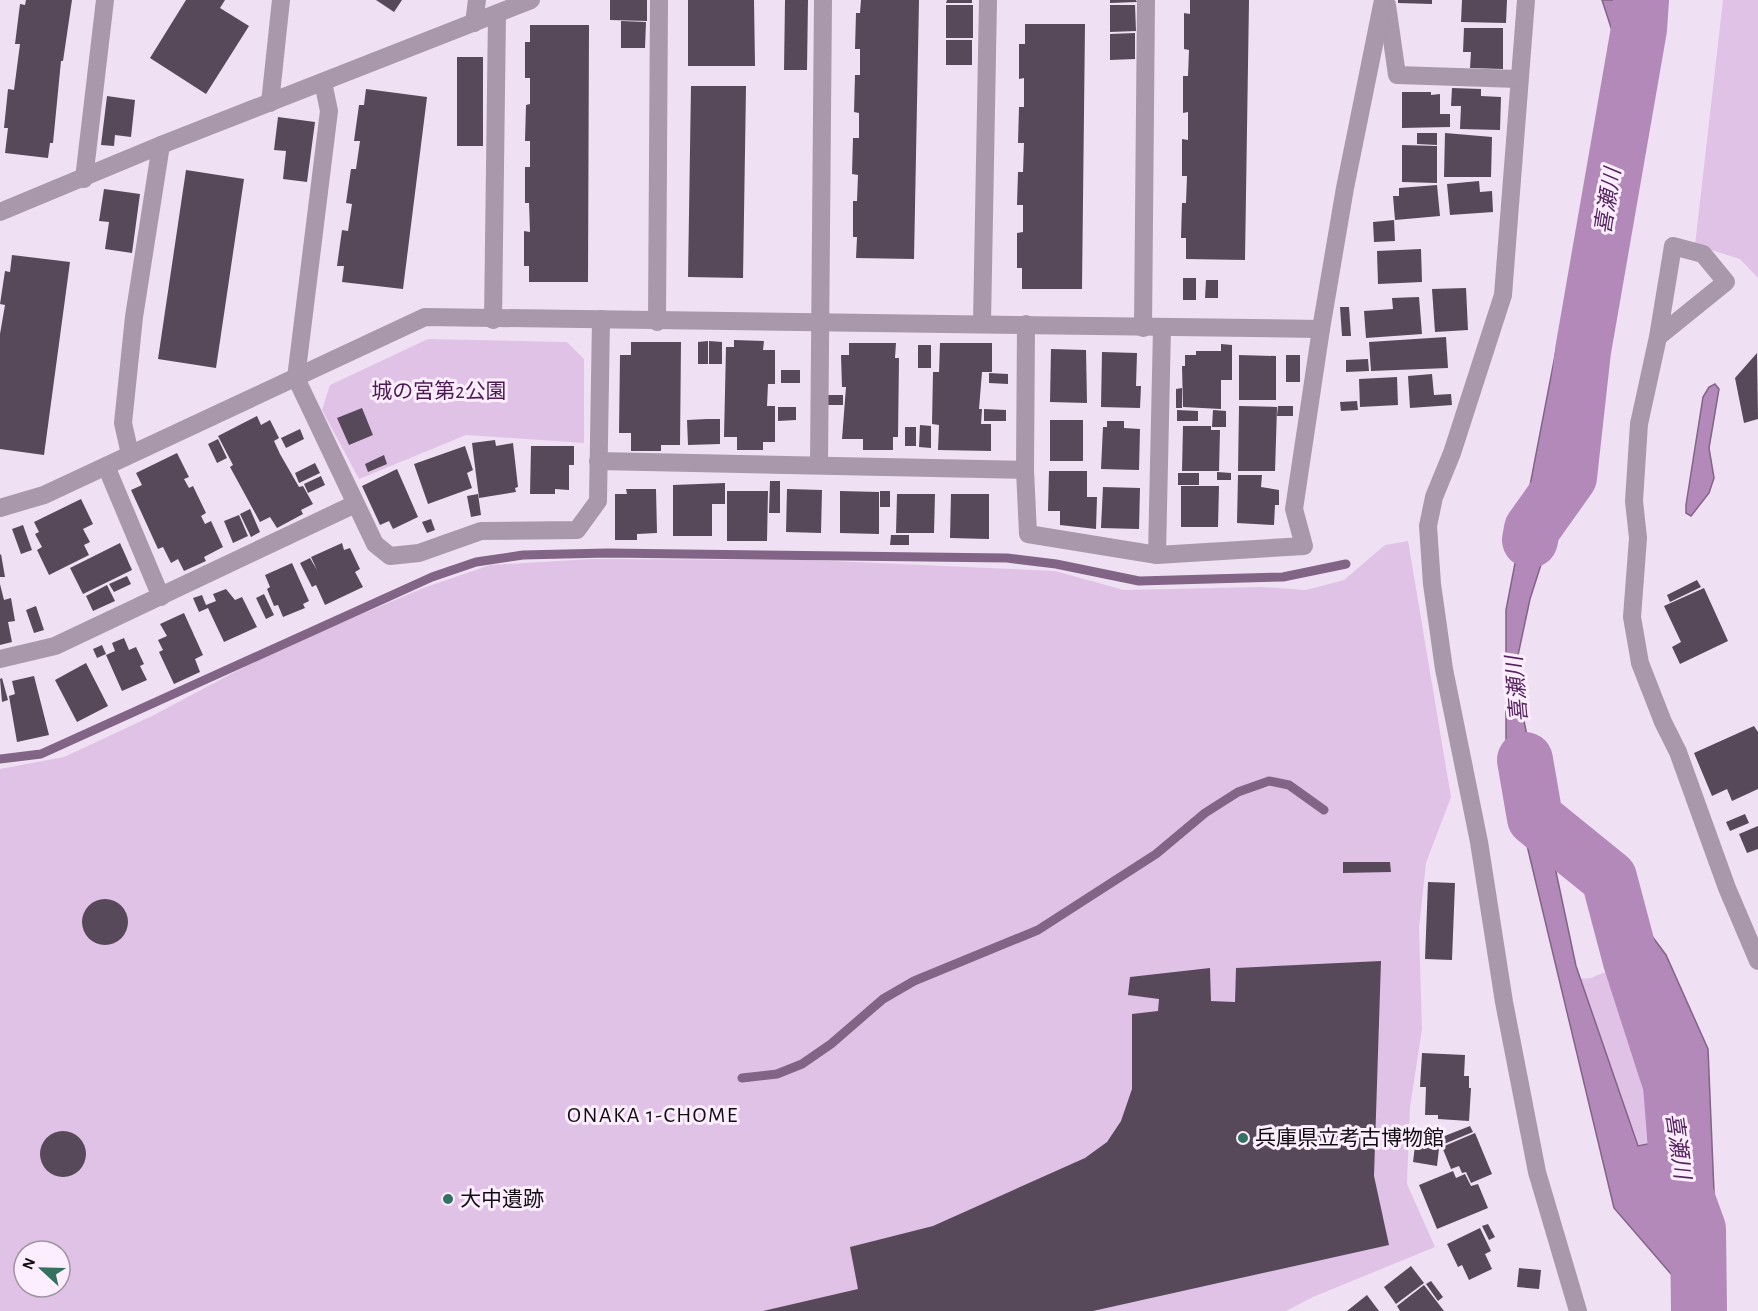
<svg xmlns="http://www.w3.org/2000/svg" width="1758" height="1311" viewBox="0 0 1758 1311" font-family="'Alegreya Sans','Noto Sans JP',sans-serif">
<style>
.green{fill:#e1c2e7;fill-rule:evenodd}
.water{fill:#b289b9;stroke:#826487;stroke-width:1.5}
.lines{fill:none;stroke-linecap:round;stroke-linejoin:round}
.stream{stroke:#826487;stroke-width:9}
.river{stroke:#b289b9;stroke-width:56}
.building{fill:#574959}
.street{stroke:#a997ac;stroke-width:18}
.poi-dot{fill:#337260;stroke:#fceefe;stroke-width:2}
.labels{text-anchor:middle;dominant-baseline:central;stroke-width:6;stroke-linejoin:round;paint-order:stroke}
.park-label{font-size:21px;fill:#4c1955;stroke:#fceefe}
.poi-label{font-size:21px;fill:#110c12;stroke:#fceefe;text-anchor:start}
.water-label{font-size:22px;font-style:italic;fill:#572460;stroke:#fceefe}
.neighbourhood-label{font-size:22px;letter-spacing:1.5px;fill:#110c12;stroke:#fceefe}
</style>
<rect width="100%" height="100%" fill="#f0e0f3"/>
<!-- green -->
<g class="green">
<polygon points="1723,0 1758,0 1758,278 1740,259 1695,245"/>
<polygon points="428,339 567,342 584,359 584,443 466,435 359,479 322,410 330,385"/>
<path d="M1408 541 1451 797 1426 863 1419 928 1422 1029 1410 1107 1407 1184 1435 1247 1313 1297 1286 1311H0V769L64 757 152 716 276 650 426 587 490 565 591 559 809 560 1055 571 1124 590 1261 587 1306 590 1344 580 1385 545ZM24 1251H60V1287H24Z"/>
<polygon points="1631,961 1675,1042 1677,1138 1638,1146 1580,979 1591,978"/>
</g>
<!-- water -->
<g class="water">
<polygon points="1602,0 1641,0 1639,29 1583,351 1569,477 1530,599 1514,674 1576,966 1638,1146 1677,1138 1675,1042 1631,961 1609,878 1666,955 1708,1049 1715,1216 1712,1311 1692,1311 1684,1289 1614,1208 1506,758 1506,610 1584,205 1601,162 1622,61"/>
<polygon points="1715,384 1719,389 1709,448 1714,478 1709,493 1691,516 1686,513 1686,505 1703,397 1709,387"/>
</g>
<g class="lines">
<!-- stream -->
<g class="stream">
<polyline points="0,759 41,754 432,577 476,562 523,555 607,553 1007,558 1056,564 1139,581 1283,577 1346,564"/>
<polyline points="742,1078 777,1074 802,1064 831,1044 883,999 914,981 1038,930 1156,854 1205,813 1238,792 1269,781 1289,785 1324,810"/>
</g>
<!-- river -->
<g class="river">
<polyline points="1530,540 1532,529 1569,477 1583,351 1639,29 1641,0"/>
<polyline points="1525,760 1535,818 1609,878 1631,961 1671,1085 1678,1174 1698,1229 1699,1311"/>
</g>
</g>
<!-- building -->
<g class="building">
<polygon points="26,0 72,0 63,61 61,61 53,143 50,143 48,158 5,153 8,128 4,128 8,89 14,90 20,44 15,44 20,4 25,5"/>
<polygon points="186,0 225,0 220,8 249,26 206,94 150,58"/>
<polygon points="376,0 402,0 394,12"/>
<polygon points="610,0 647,0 647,21 610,20"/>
<polygon points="688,0 754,0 755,66 688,66"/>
<polygon points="785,0 808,0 807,70 784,70"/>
<polygon points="861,0 919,0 914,259 856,258 857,237 853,237 853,201 857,201 858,175 852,174 853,138 859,138 859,113 854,112 855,75 860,75 860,49 855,49 856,13 860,13"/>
<polygon points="947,0 972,0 972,3 946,3"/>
<polygon points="1110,0 1136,0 1137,2 1110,3"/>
<polygon points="1190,0 1249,0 1245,260 1186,259 1186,238 1181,238 1182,203 1186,203 1187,176 1182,176 1182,139 1188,140 1188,112 1183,113 1183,76 1188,76 1189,50 1184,49 1184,13 1190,14"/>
<polygon points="1398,0 1432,0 1432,4 1398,3"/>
<polygon points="1462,0 1507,0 1506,23 1461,22"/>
<rect x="946" y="5" width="27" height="33"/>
<polygon points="1110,5 1135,5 1136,31 1110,32"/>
<polygon points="621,21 646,22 645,48 621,48"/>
<polygon points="1025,24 1085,24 1082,289 1022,289 1022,268 1017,268 1017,233 1023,232 1023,205 1017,205 1018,172 1023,172 1024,143 1018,143 1019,107 1024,107 1024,78 1019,79 1019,44 1025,44"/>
<polygon points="530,25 589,25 588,282 529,282 529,266 524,266 524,231 530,232 529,203 525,203 525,167 530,167 530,141 525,141 526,105 530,104 530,78 525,78 525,42 530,42"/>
<polygon points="1464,28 1503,28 1503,69 1470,68 1471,52 1463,52"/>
<polygon points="1135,33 1135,59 1110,60 1110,34"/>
<rect x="946" y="40" width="26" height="25"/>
<rect x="457" y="57" width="26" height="89"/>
<polygon points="691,86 746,86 743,278 688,277"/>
<polygon points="1452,88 1481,89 1481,96 1501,97 1500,130 1460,129 1461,106 1451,106"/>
<polygon points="366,89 427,97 403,289 342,282 344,266 337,266 342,230 348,231 352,204 346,203 351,169 356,169 360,141 354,141 359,105 364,105"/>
<polygon points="1402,92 1431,92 1431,95 1440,94 1440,114 1450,114 1450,127 1402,128"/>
<polygon points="107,96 135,100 131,137 115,135 114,146 101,145"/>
<polygon points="278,117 315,122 307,182 283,179 286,151 274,150"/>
<polygon points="1417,133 1437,133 1437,145 1417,144"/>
<polygon points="1445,133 1492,137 1491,177 1444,177"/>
<polygon points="1402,145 1437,146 1437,183 1402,182"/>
<polygon points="186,170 244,179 216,368 158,359"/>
<polygon points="1479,181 1480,192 1492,191 1493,212 1450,215 1447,184"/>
<polygon points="1437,185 1440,216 1395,220 1393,196 1399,196 1399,188"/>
<polygon points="104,189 140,194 132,253 105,249 109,222 99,221"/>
<polygon points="1394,220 1395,241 1374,242 1373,222"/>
<polygon points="1421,249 1422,282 1378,284 1377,251"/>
<polygon points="12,255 70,262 44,455 0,449 0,334 5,305 0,304 5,271 10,272"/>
<rect x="1183" y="278" width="13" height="22"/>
<polygon points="1206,280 1218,280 1218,298 1205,298"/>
<polygon points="1466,288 1468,330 1435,332 1432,289"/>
<polygon points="1419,297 1422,334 1366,338 1364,311 1393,309 1392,298"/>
<polygon points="1340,307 1349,307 1351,336 1342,336"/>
<polygon points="1446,337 1448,368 1371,371 1369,342"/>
<polygon points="734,340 764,341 763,350 775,350 775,384 768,384 767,406 775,406 775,442 763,442 763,450 737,450 737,437 724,437 726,347 734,347"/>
<polygon points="708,341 708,364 698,364 698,342"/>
<polygon points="709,341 722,342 722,364 709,364"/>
<polygon points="631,342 681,342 680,445 661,445 661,451 631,451 631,433 619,433 620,355 631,355"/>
<polygon points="849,343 896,343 895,358 899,358 898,437 893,437 893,450 863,450 863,439 842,439 846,387 842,387 841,355 849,355"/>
<polygon points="940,343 992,343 992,372 982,372 979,409 982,409 981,424 991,424 991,451 938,450 939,425 932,424 933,372 939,372"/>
<polygon points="1221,344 1232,345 1232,380 1221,380 1221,409 1183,407 1182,366 1185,366 1185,355 1196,355 1196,351 1221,351"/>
<rect x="918" y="345" width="13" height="23"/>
<polygon points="1051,349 1086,350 1087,403 1050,402"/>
<polygon points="1102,352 1137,353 1136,386 1141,386 1140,408 1101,407"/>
<polygon points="1757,353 1758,419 1744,423 1735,378"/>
<polygon points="1239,355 1276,356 1276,400 1239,400"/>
<rect x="1286" y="355" width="14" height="27"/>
<polygon points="1368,359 1369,371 1346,372 1346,360"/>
<rect x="781" y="370" width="19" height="13"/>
<polygon points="989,373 1008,374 1008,384 989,383"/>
<polygon points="1432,374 1434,395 1451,394 1452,405 1410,408 1408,376"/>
<polygon points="1397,377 1398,405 1360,407 1359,379"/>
<polygon points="1182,388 1182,408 1176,408 1176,389"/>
<rect x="826" y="395" width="17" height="10"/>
<polygon points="1357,401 1358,410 1341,411 1340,402"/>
<polygon points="1239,406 1277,407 1275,471 1238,471"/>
<polygon points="1278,406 1293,406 1293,416 1277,416"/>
<polygon points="778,407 796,407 796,420 778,421"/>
<polygon points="362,408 373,435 349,445 337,418"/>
<polygon points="984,409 1006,410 1006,421 984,421"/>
<polygon points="1177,410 1198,411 1198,421 1177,421"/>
<polygon points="1213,410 1226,411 1226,427 1212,427"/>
<polygon points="257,416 261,425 270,420 279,438 274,441 280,454 299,487 303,486 313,504 301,510 303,514 277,528 270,517 260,522 230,467 233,465 218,436"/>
<polygon points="707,419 720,419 720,444 688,445 687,420"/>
<rect x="1050" y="420" width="33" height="41"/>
<polygon points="1107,421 1124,421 1124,428 1140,429 1139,470 1101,469 1103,427 1107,427"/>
<polygon points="920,425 931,426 931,448 919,447"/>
<polygon points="1183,426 1211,426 1211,430 1220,430 1219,471 1182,471"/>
<rect x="905" y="427" width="11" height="19"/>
<polygon points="300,429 304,439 286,448 281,438"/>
<polygon points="218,439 227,458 217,463 208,444"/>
<polygon points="495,440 496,446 513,443 518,487 515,488 516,492 479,498 472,443"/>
<polygon points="465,446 473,470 467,473 472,488 428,504 414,464"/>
<polygon points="531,446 574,446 574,465 569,465 569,490 555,489 555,494 530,494"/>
<polygon points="177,453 189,477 184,479 189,488 193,486 206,513 201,516 205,524 211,521 223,547 204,557 206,561 184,571 178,559 171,563 163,547 158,549 131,490 142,485 136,473"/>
<polygon points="384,455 387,464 368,472 365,464"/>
<polygon points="315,463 320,473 299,483 295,473"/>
<polygon points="397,469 418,517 393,529 389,521 380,525 362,486"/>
<polygon points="1049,471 1087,471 1087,497 1097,497 1096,529 1060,525 1060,511 1048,511"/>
<polygon points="1217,472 1231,473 1231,480 1217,480"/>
<rect x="1178" y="473" width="21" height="12"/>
<polygon points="1238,475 1262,475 1261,487 1279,490 1279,505 1275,505 1274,525 1237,523"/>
<polygon points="321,476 325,485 308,493 304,484"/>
<polygon points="770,481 780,481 780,513 769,513"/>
<polygon points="725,483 725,504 712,504 712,536 673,536 673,485"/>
<polygon points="1181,486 1219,486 1218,527 1181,527"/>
<polygon points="1103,487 1140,488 1139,529 1101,528"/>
<polygon points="626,489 656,489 657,533 637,534 637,540 615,540 615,494 627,494"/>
<polygon points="787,489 822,490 821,533 786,532"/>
<polygon points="727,491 768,491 767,541 727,541"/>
<polygon points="840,491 879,492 879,534 840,533"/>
<rect x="880" y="491" width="10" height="16"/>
<polygon points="478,494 481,515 471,517 467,496"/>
<polygon points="897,494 935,494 934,533 896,533"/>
<polygon points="951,494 989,494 989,539 950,538"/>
<polygon points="81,499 93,524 83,529 90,542 84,545 89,555 49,575 37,550 42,547 35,534 39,532 34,522"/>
<polygon points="250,509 260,532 251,537 240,514"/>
<polygon points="239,515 248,536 233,543 224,521"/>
<polygon points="431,519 435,530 427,533 422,522"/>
<polygon points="23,525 32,550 21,554 12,529"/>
<polygon points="891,535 909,535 909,545 890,545"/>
<polygon points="120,543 132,570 83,594 70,568"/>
<polygon points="342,543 344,550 350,548 360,569 355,572 363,587 325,605 316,585 312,587 300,563 310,558 317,570 311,557"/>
<polygon points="1,554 5,577 0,577 0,555"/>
<polygon points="292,563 309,601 303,604 305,608 283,617 278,605 274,606 267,589 270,587 265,575"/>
<polygon points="127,576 131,584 114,592 109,584"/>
<polygon points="1697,580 1701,587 1670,602 1667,595"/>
<polygon points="0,584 4,600 11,598 15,621 8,622 12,642 0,645"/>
<polygon points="107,585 115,601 93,611 86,596"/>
<polygon points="1704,588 1728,641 1680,664 1672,647 1681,642 1664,606"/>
<polygon points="226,589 235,600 242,597 257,627 224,642 208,608 199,612 193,598 202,595 206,605 216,601 213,594"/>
<polygon points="264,594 274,615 266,619 256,598"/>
<polygon points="36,606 44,630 34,633 26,610"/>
<polygon points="184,613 203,655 195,659 200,672 174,684 159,652 163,650 158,640 167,636 160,624"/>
<polygon points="124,638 129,650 136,647 144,664 140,666 147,680 122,691 106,655 115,651 112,643"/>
<polygon points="102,645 106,654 97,658 93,649"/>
<polygon points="86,663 108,706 77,722 55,680"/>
<polygon points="34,676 49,735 17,742 9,696 15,694 12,681"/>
<polygon points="2,678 8,700 2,702 0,679"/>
<polygon points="1754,726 1758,732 1758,789 1732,801 1727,789 1712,796 1694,753"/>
<polygon points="1745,814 1749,823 1730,831 1726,822"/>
<polygon points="1758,826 1758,849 1747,853 1739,834"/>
<polygon points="1343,862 1390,862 1391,872 1343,873"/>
<polygon points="1428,882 1455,883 1452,960 1425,959"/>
<circle cx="105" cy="922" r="23"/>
<polygon points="1381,961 1374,1176 1389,1245 1093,1311 763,1311 858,1289 850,1247 933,1226 1085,1158 1107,1142 1121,1121 1132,1089 1132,1014 1158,1011 1159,999 1128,995 1130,977 1210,968 1211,1001 1235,1002 1236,968"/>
<polygon points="1422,1053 1465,1055 1464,1076 1469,1076 1469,1088 1471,1088 1469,1121 1438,1119 1438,1115 1425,1115 1426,1087 1420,1087"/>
<polygon points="1470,1126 1473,1132 1444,1144 1442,1137"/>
<polygon points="1417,1129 1441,1131 1437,1166 1413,1162"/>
<circle cx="63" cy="1154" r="23"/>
<polygon points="1475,1133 1492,1174 1471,1183 1466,1172 1462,1173 1459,1166 1451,1169 1442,1147"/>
<polygon points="1453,1171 1456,1178 1465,1174 1471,1186 1478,1184 1488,1208 1437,1229 1419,1185"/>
<polygon points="1488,1224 1495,1237 1489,1240 1482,1226"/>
<polygon points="1480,1228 1491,1251 1485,1254 1492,1269 1469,1280 1462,1265 1458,1267 1447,1244"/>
<polygon points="1411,1266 1424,1283 1396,1304 1384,1287"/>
<polygon points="1519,1268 1541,1270 1539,1289 1517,1287"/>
<polygon points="1431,1281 1443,1297 1438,1301 1426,1284"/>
<polygon points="1424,1285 1444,1311 1400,1311 1397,1306"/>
<polygon points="1367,1295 1379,1311 1347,1311"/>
</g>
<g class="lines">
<!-- street -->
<g class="street">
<polyline points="1526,0 1503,295 1452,453 1434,497 1428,526 1432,584 1444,669 1479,842 1504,1002 1537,1172 1578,1311"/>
<polyline points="1387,5 1397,75 1518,79"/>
<polyline points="474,23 477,0"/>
<polyline points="323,82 329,111 296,378 375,544 390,556 419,553 481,531 577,530 598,501 601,319"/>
<polyline points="270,103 281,0"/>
<polyline points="84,179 105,0"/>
<polyline points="0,212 161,145 531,0"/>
<polyline points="493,320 497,14"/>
<polyline points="657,322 659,0"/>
<polyline points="982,323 988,0"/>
<polyline points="1026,324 1025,470 1028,534 1157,555 1304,546 1294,509 1321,329"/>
<polyline points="1143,328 1146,0"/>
<polyline points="1658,337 1726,282 1703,254 1673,246 1658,337 1639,424 1634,501 1638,538 1632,617 1640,663 1663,722 1678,752 1727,888 1758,961"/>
<polyline points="130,454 123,423 134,317 161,145"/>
<polyline points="598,461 1025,470"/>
<polyline points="819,464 823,0"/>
<polyline points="106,466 161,597"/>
<polyline points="0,508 44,495 425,317 1321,329 1345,188 1383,0"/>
<polyline points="1157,555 1162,328"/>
<polyline points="0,659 55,646 355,504"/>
</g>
</g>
<!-- markers -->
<g class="poi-dot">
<circle cx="1243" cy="1138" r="6"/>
<circle cx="448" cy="1199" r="6"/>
</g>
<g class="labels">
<!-- park labels -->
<g class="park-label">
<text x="439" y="391">城の宮第2公園</text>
</g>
<!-- poi labels -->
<g class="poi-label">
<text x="1255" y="1138">兵庫県立考古博物館</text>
<text x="460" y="1199">大中遺跡</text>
</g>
<!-- water labels -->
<g class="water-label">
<text transform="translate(1608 201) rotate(-81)">喜瀬川</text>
<text transform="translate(1517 689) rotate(-95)">喜瀬川</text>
<text transform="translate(1678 1146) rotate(82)">喜瀬川</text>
</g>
<!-- neighbourhood labels -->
<g class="neighbourhood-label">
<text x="653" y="1115">ONAKA 1-CHOME</text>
</g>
</g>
<!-- north arrow -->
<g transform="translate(42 1269) rotate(292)"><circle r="28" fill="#fceefe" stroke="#9e94a0" stroke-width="1.5"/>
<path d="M0-4.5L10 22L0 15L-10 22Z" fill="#337260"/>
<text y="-9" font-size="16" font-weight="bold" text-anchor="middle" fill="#110c12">N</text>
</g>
</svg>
